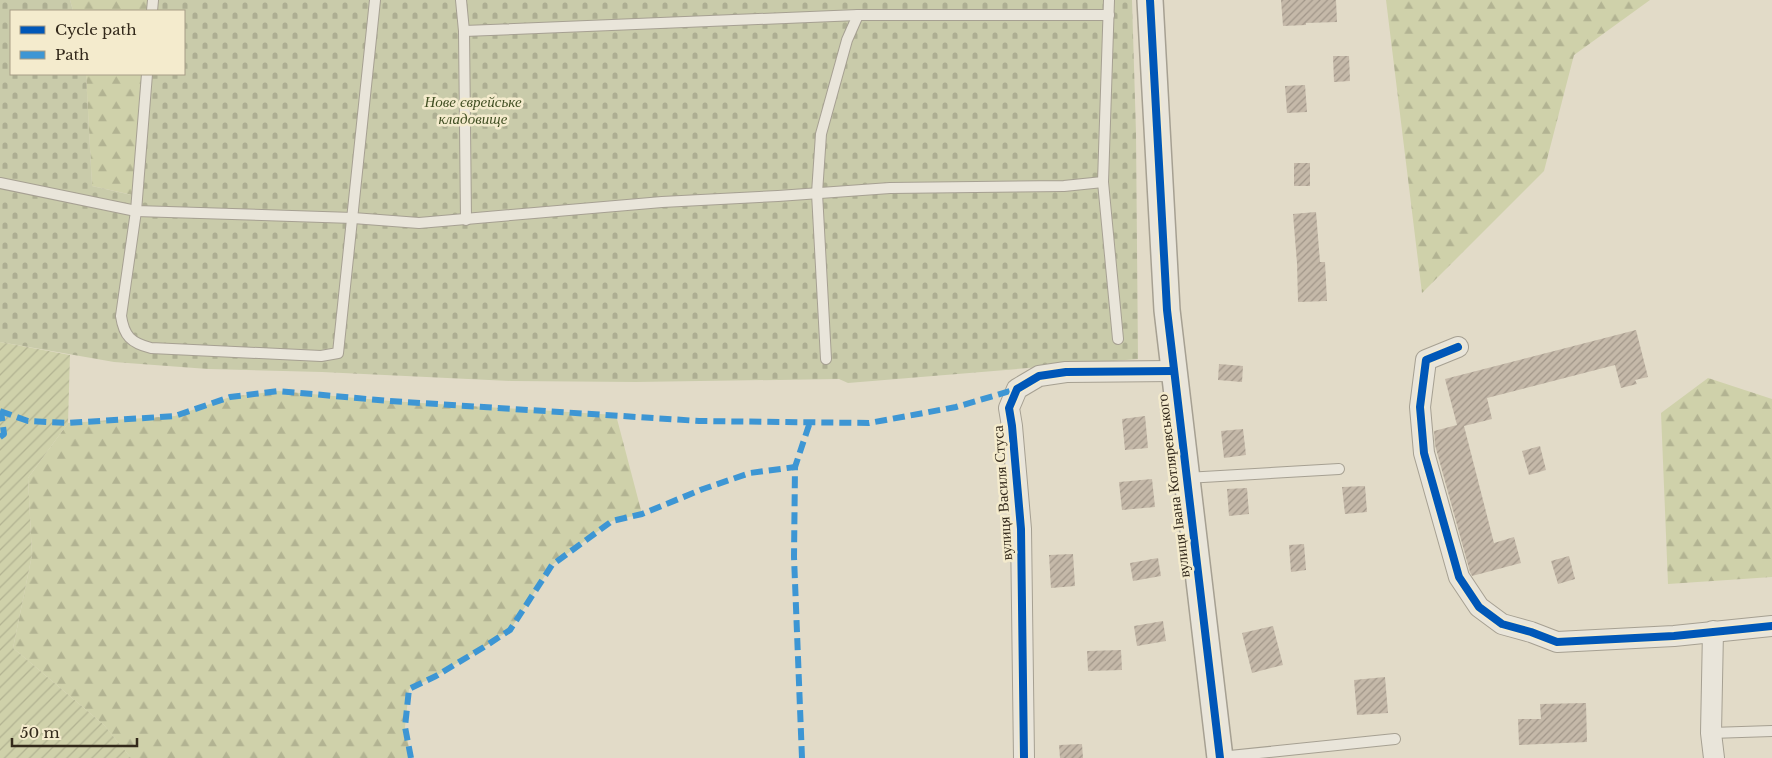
<svg xmlns="http://www.w3.org/2000/svg" width="1772" height="758" font-family="'Libre Baskerville',serif">
	<style>
		.forest { fill: url(#forest-firs) }
		.cemetery { fill: url(#cemetery-stones) }
		.garden { fill: url(#garden-furrows) }
		.building { fill: url(#building-hatch) }
		.lines { fill: none; stroke-linecap: round; stroke-linejoin: round }
		.service-casing { stroke: #a6a092; stroke-width: 12 }
		.minor-casing { stroke: #a6a092; stroke-width: 22 }
		.tertiary-casing { stroke: #a6a092; stroke-width: 28 }
		.service { stroke: #e9e5da; stroke-width: 10 }
		.minor { stroke: #e9e5da; stroke-width: 20 }
		.tertiary { stroke: #e9e5da; stroke-width: 25 }
		.quiet { stroke: #3d96d4; stroke-width: 6; stroke-dasharray: 12 6; stroke-linecap: butt }
		.cycleway-casing { stroke: #f4ebcd; stroke-width: 11 }
		.cycleway { stroke: #0057b8; stroke-width: 8 }
		.labels { text-anchor: middle; dominant-baseline: central; stroke-width: 5; stroke-linejoin: round; paint-order: stroke }
		.park-label { font-size: 15px; font-style: italic; fill: #414f23; stroke: #f4ebcd }
		.street-label { font-size: 15px; fill: #33291b; stroke: #f4ebcd }
	</style>
	<defs>
		<pattern id="forest-firs" width="22" height="20" patternUnits="userSpaceOnUse" patternTransform="scale(1.25)"><rect width="22" height="20" fill="#cfd1aa"/><path d="M5 1l3.5 6h-7zM16 11l3.5 6h-7z" fill="#b2b392"/></pattern>
		<pattern id="cemetery-stones" width="16" height="16" patternUnits="userSpaceOnUse" patternTransform="scale(1.25)"><rect width="16" height="16" fill="#c9cbaa"/><path d="M2 7V4a2 2 0 0 1 4 0v3zM10 15v-3a2 2 0 0 1 4 0v3z" fill="#adae92"/></pattern>
		<pattern id="garden-furrows" width="10" height="10" patternUnits="userSpaceOnUse" patternTransform="scale(1.25)"><rect width="10" height="10" fill="#cfd1aa"/><path d="M-1 1l2-2M0 10L10 0M9 11l2-2" fill="none" stroke="#b2b392"/></pattern>
		<pattern id="building-hatch" width="6" height="6" patternUnits="userSpaceOnUse" patternTransform="scale(1.25)"><rect width="6" height="6" fill="#c5b9a9"/><path d="M-1 1l2-2M0 6l6-6M5 7l2-2" fill="none" stroke="#a19689"/></pattern>
	</defs>
	<rect width="100%" height="100%" fill="#e2dbc8"/>
	<g class="forest">
		<path d="M 70,0 L 153,0 L 152,11 L 73,11 Z"/>
		<path d="M 1386,0 L 1650,0 L 1574,55 L 1544,171 L 1422,293 Z"/>
		<path d="M 86,74 L 147,74 L 137,196 L 92,186 Z"/>
		<path d="M 1708,378 L 1772,399 L 1772,577 L 1668,584 L 1661,413 Z"/>
		<path d="M 278,391 L 390,401 L 616,415 L 642,514 L 612,521 L 552,565 L 510,630 L 484,647 L 436,676 L 409,689 L 405,727 L 411,758 L 131,758 L 104,725 L 13,648 L 32,555 L 28,478 L 68,423 L 175,416 L 230,397 Z"/>
	</g>
	<path class="cemetery" d="M 0,0 L 70,0 L 73,11 L 11,11 L 11,74 L 86,74 L 92,186 L 136,196 L 147,74 L 184,74 L 184,11 L 152,11 L 153,0 L 1132,0 L 1136,133 L 1138,359 L 848,383 L 839,379 L 636,382 L 511,381 L 322,372 L 208,369 L 114,362 L 0,342 Z"/>
	<path class="garden" d="M 0,342 L 70,355 L 68,423 L 28,478 L 32,555 L 13,648 L 104,725 L 131,758 L 0,758 Z"/>
	<g class="building">
		<path d="M 1281,0 L 1336,0 L 1337,22 L 1306,23 L 1306,25 L 1283,26 Z"/>
		<path d="M 1333,56 L 1349,56 L 1350,81 L 1334,82 Z"/>
		<path d="M 1305,85 L 1307,112 L 1287,113 L 1285,86 Z"/>
		<rect x="1294" y="163" width="16" height="23"/>
		<path d="M 1316,212 L 1320,262 L 1325,262 L 1327,301 L 1298,302 L 1297,263 L 1293,214 Z"/>
		<path d="M 1636,330 L 1648,377 L 1635,380 L 1637,384 L 1621,388 L 1615,365 L 1487,398 L 1492,419 L 1464,426 L 1494,543 L 1514,537 L 1521,563 L 1472,576 L 1470,572 L 1435,445 L 1434,431 L 1457,425 L 1445,379 Z"/>
		<path d="M 1219,364 L 1243,366 L 1242,382 L 1218,380 Z"/>
		<path d="M 1145,416 L 1148,448 L 1125,450 L 1122,419 Z"/>
		<path d="M 1243,429 L 1246,455 L 1224,458 L 1221,431 Z"/>
		<path d="M 1540,446 L 1546,470 L 1529,475 L 1522,451 Z"/>
		<path d="M 1152,479 L 1155,507 L 1122,510 L 1119,482 Z"/>
		<path d="M 1365,486 L 1367,512 L 1345,514 L 1342,487 Z"/>
		<path d="M 1247,488 L 1249,514 L 1229,516 L 1227,489 Z"/>
		<path d="M 1304,544 L 1306,570 L 1291,572 L 1289,545 Z"/>
		<path d="M 1073,554 L 1075,586 L 1051,588 L 1049,555 Z"/>
		<path d="M 1569,556 L 1575,579 L 1558,584 L 1551,561 Z"/>
		<path d="M 1158,558 L 1161,576 L 1133,581 L 1130,563 Z"/>
		<path d="M 1163,621 L 1166,641 L 1137,646 L 1134,626 Z"/>
		<path d="M 1273,626 L 1283,665 L 1252,673 L 1242,633 Z"/>
		<path d="M 1121,650 L 1122,670 L 1088,671 L 1087,651 Z"/>
		<path d="M 1385,677 L 1388,713 L 1357,715 L 1354,680 Z"/>
		<path d="M 1586,703 L 1587,742 L 1519,745 L 1518,719 L 1541,719 L 1540,704 Z"/>
		<path d="M 1082,744 L 1083,758 L 1060,758 L 1059,745 Z"/>
	</g>
	<g class="lines">
		<g class="service-casing">
			<g id="service">
				<path d="M 461,0 L 464,31 L 466,220"/>
				<path d="M 1109,0 L 1103,182 L 1118,339"/>
				<path d="M 152,11 L 153,0"/>
				<path d="M 464,31 L 858,15 L 1109,15"/>
				<path d="M 147,74 L 136,211 L 121,316 C 124,336 131,343 151,348 L 321,356 L 338,353 L 375,0"/>
				<path d="M 0,183 L 136,211 L 353,218 L 419,223 L 662,202 L 778,196 L 890,188 L 1064,186 L 1103,182"/>
				<path d="M 826,359 L 817,193 L 821,134 L 847,40 L 858,15"/>
				<path d="M 1186,478 L 1339,469"/>
				<path d="M 1711,733 L 1772,731"/>
				<path d="M 1220,757 L 1395,739"/>
			</g>
		</g>
		<g class="minor-casing">
			<g id="minor">
				<path d="M 1458,347 L 1426,360 L 1420,407 L 1424,453 L 1459,577 L 1479,607 L 1502,624 L 1531,632 L 1557,642 L 1674,636 L 1772,626"/>
				<path d="M 1713,631 L 1711,733 L 1714,758"/>
				<path d="M 1024,758 L 1021,529 L 1012,426 L 1009,408 L 1017,389 L 1039,376 L 1066,372 L 1173,371"/>
			</g>
		</g>
		<g class="tertiary-casing">
			<path id="tertiary" d="M 1150,0 L 1167,310 L 1220,758"/>
		</g>
		<use href="#service" class="service"/>
		<use href="#minor" class="minor"/>
		<use href="#tertiary" class="tertiary"/>
		<g class="quiet">
			<path d="M 0,411 L 28,421 L 68,423 L 175,416 L 230,397 L 278,391 L 390,401 L 699,421 L 869,423 L 956,407 L 1017,389"/>
			<path d="M 0,437 L 4,434 L 1,411"/>
			<path d="M 411,758 L 405,727 L 409,689 L 436,676 L 484,647 L 510,630 L 552,565 L 612,521 L 642,514 L 703,489 L 750,473 L 795,467"/>
			<path d="M 802,758 L 794,557 L 795,467 L 810,422"/>
		</g>
		<g class="cycleway-casing">
			<g id="cycleway">
				<path d="M 1150,0 L 1167,310 L 1220,758"/>
				<path d="M 1458,347 L 1426,360 L 1420,407 L 1424,453 L 1459,577 L 1479,607 L 1502,624 L 1531,632 L 1557,642 L 1674,636 L 1772,626"/>
				<path d="M 1024,758 L 1021,529 L 1012,426 L 1009,408 L 1017,389 L 1039,376 L 1066,372 L 1173,371"/>
			</g>
		</g>
		<use href="#cycleway" class="cycleway"/>
	</g>
	<g class="labels">
		<g class="park-label">
			<text x="473" y="101">Нове єврейське<tspan x="473" dy="17">кладовище</tspan></text>
		</g>
		<g class="street-label">
			<text transform="translate(1173 486) rotate(-97)">вулиця Івана Котляревського</text>
			<text transform="translate(1002 493) rotate(-94)">вулиця Василя Стуса</text>
		</g>
	</g>
	<rect x="10" y="10" width="175" height="65" fill="#f4ebcd" stroke="#a79d86"/>
	<rect x="20" y="26" width="25" height="8" fill="#0057b8" stroke="#a79d86"/>
	<text x="55" y="35" font-size="15" fill="#33291b">Cycle path</text>
	<rect x="20" y="51" width="25" height="8" fill="#3d96d4" stroke="#a79d86"/>
	<text x="55" y="60" font-size="15" fill="#33291b">Path</text>
	<path d="M12 738v8h125v-8" fill="none" stroke="#33291b" stroke-width="2.5"/>
	<text x="20" y="738" font-size="15" fill="#33291b" stroke="#f4ebcd" stroke-width="4" paint-order="stroke">50 m</text>
</svg>
